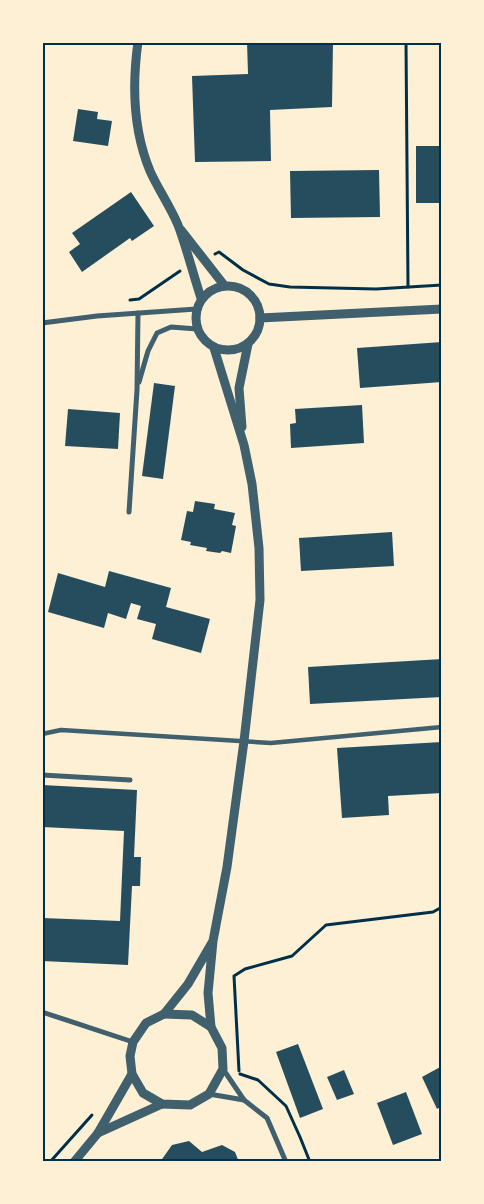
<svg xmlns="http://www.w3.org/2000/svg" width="484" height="1204" font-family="Barlow,sans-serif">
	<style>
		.building { fill: #264d5e }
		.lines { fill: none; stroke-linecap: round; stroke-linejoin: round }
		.path { stroke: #003049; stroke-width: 3 }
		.pedestrian { stroke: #3f606c; stroke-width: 4.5 }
		.minor { stroke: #3f606c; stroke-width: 5 }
		.tertiary { stroke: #3f606c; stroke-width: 9 }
		.neatline { fill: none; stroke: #003049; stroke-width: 2 }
	</style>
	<rect width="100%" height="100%" fill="#fdf0d5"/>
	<g class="building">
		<path d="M 247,42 L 333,42 L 332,107 L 270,110 L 271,161 L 195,162 L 192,76 L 248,74 Z"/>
		<path d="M 78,109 L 98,112 L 97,119 L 112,121 L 108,146 L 73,141 Z"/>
		<rect x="416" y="146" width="26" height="57"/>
		<path d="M 379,170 L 380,217 L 291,218 L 290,171 Z"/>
		<path d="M 131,192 L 154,226 L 132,241 L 130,238 L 82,272 L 69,252 L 80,244 L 72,233 Z"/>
		<path d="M 442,342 L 442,382 L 360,388 L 357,348 Z"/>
		<path d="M 154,383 L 175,386 L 163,479 L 142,476 Z"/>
		<path d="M 362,405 L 364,443 L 291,448 L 290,424 L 296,423 L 295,409 Z"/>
		<path d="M 68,409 L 120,413 L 118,449 L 65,446 Z"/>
		<path d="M 195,501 L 215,504 L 214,509 L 235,513 L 232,525 L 236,526 L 231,553 L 222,551 L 220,553 L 206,551 L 207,548 L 190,545 L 191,542 L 181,540 L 187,511 L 193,512 Z"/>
		<path d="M 392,532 L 394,566 L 301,571 L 299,538 Z"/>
		<path d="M 109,571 L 171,588 L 166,607 L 210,619 L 201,653 L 152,639 L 156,624 L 137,619 L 141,606 L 131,603 L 126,619 L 108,613 L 104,628 L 48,612 L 58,573 L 105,587 Z"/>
		<path d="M 442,659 L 442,697 L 310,704 L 308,667 Z"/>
		<path d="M 442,742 L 442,793 L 388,796 L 389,815 L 342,818 L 337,748 Z"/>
		<path d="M 42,785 L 137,790 L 134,857 L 141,857 L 140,886 L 132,886 L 128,965 L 42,961 L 42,918 L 120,921 L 124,831 L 42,827 Z"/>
		<path d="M 298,1044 L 323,1109 L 300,1118 L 276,1052 Z"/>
		<path d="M 442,1066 L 442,1106 L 437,1109 L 422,1077 Z"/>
		<path d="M 344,1070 L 354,1094 L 337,1100 L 327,1077 Z"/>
		<path d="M 406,1092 L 422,1134 L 393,1145 L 377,1103 Z"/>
		<path d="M 189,1141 L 202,1152 L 222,1145 L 235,1152 L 239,1162 L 160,1162 L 172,1145 Z"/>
	</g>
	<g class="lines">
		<g class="path">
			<path d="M 406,42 L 408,287"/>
			<path d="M 215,254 L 219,252 L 243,270 L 269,284 L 290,287 L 376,289 L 442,285"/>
			<path d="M 130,300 L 139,299 L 180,271"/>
			<path d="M 239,1071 L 234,976 L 245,969 L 292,956 L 326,925 L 433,912 L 442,907"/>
			<path d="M 240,1074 L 258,1080 L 286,1106 L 300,1137 L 310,1162"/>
			<path d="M 50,1162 L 92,1115"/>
		</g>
		<path class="pedestrian" d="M 42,734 L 61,730 L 271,743 L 442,727"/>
		<g class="minor">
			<path d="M 42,323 L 97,316 L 196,309"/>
			<path d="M 139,382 L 148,351 L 157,333 L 171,327 L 197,329"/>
			<path d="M 129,512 L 137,390 L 138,313"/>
			<path d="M 42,775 L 130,780"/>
			<path d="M 42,1012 L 133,1042"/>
			<path d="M 223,1069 L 244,1100 L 267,1118 L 286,1162"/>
			<path d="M 209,1094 L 244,1100"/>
		</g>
		<g class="tertiary">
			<path d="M 138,42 C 132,85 133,130 150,171 C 158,189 170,206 178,225 C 187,249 193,274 201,298"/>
			<path d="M 181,230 L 224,285"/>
			<circle cx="228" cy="318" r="32"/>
			<path d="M 260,318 L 442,309"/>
			<path d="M 242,427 L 239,388 L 248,344"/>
			<path d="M 213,941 L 188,984 L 164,1014 L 146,1023 L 133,1042 L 130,1056 L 132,1074 L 143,1093 L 162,1104 L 190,1105 L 209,1094 L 223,1069 L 222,1048 L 211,1027 L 208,993 L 213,941 L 227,867 L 244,741 L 260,600 L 259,548 L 252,484 L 244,445 L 214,348"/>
			<path d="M 164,1014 L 192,1015 L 211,1027"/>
			<path d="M 98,1133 L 162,1104"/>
			<path d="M 74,1162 L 98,1133 L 132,1074"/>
		</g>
	</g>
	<rect width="484" height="1204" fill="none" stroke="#fdf0d5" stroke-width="88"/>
	<rect x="44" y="44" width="396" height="1116" class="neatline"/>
</svg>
